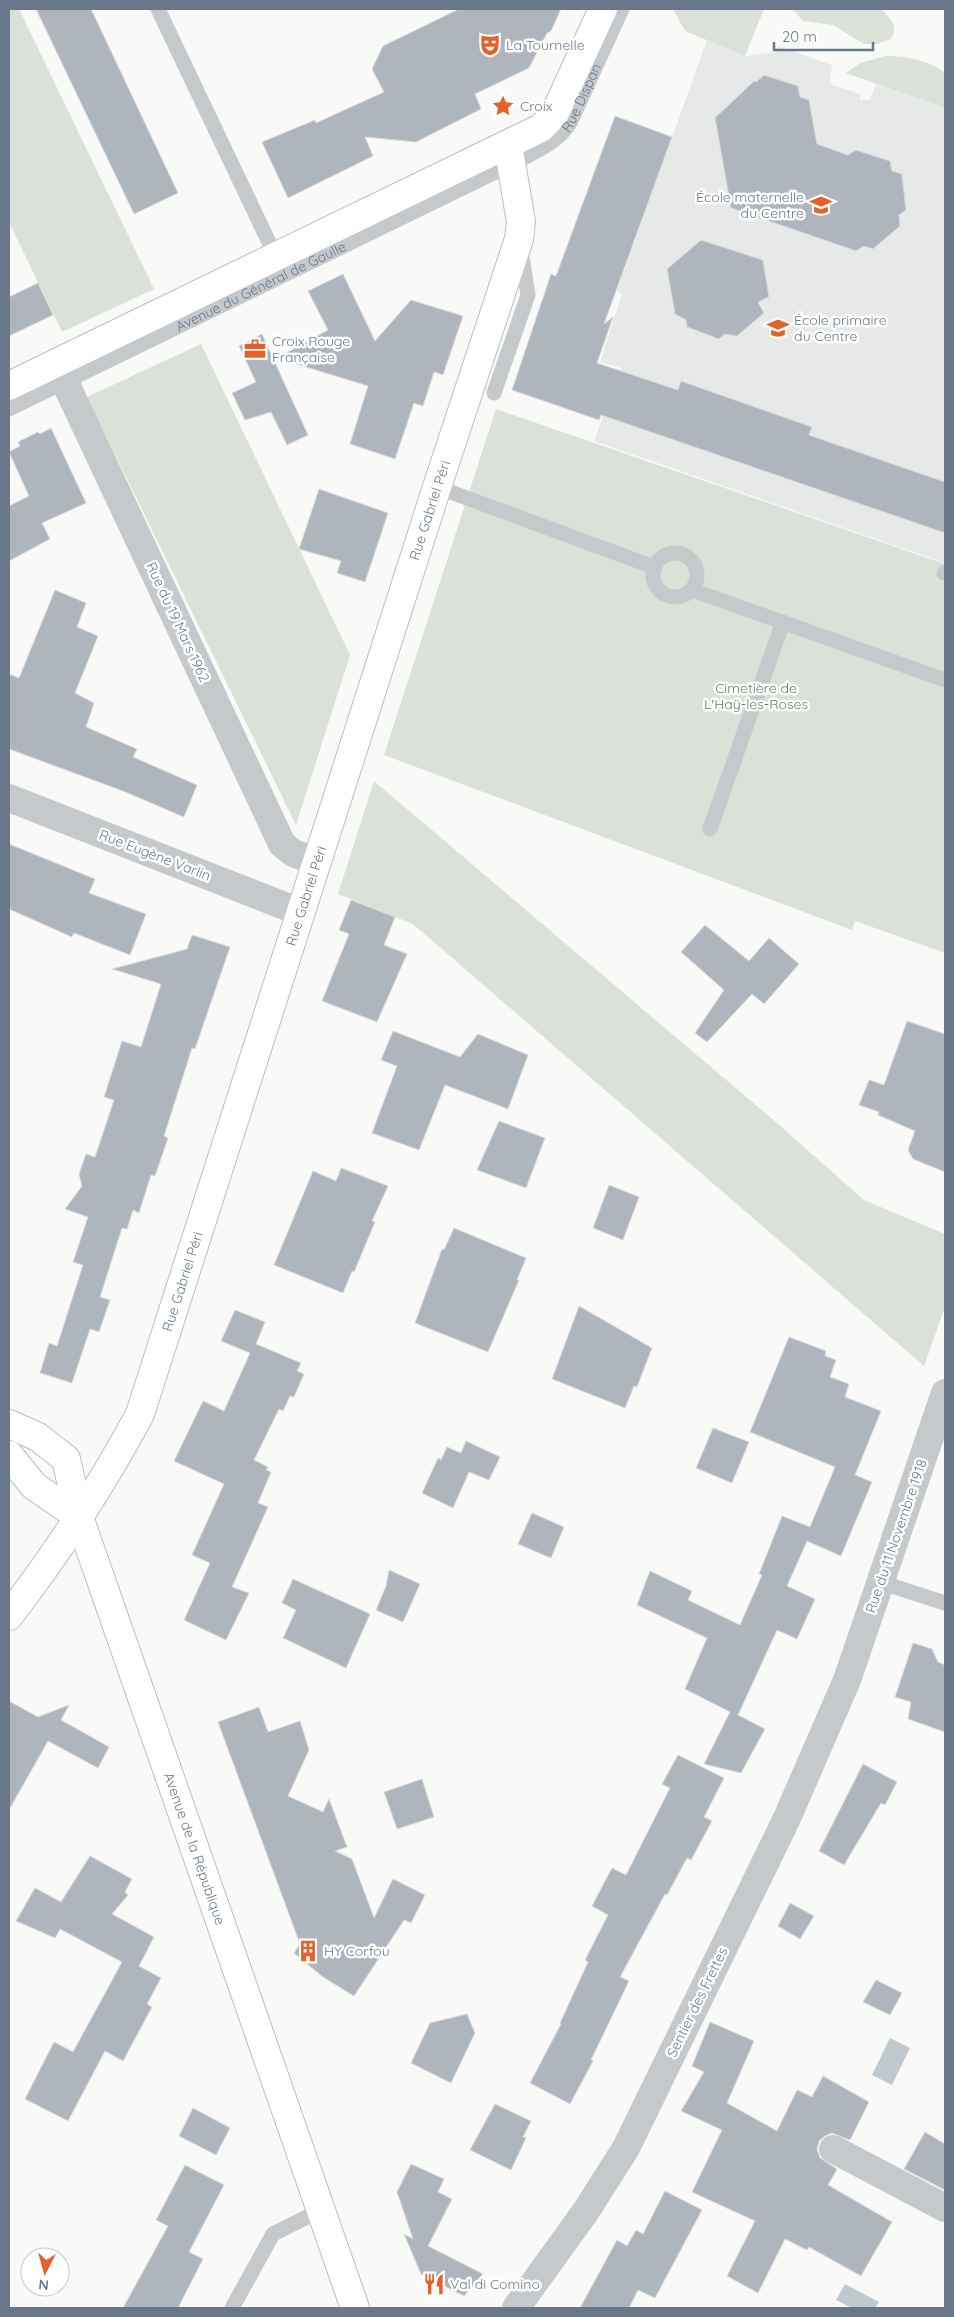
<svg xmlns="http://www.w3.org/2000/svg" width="954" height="2317" font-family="Quicksand,sans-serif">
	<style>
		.built { fill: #e7e8e8 }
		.green { fill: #dae1d8 }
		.water { fill: #c0c9ce }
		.building { fill: #aeb5bc; stroke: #dbdbd9 }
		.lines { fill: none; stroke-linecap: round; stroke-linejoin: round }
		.secondary-casing { stroke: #b9bec3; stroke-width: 30 }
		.lane { stroke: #c5c9cc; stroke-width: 15 }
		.street { stroke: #c5c9cc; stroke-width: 28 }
		.secondary { stroke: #fff; stroke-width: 28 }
		.labels { text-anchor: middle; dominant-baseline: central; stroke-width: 5; stroke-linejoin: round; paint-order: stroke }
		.poi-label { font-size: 14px; fill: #687888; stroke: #fff; text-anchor: start }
		.street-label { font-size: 14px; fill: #687888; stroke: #fff }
		.park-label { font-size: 14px; fill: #667a63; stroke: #fff }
	</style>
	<rect width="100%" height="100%" fill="#f9f9f7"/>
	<path class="built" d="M 707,40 L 745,56 L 776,52 L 778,46 L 832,65 L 830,84 L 860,94 L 860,100 L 870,100 L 876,84 L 945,108 L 945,563 L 594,441 L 621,368 L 600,362 L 622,294 L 617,291 Z"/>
	<g class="green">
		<path d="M 9,9 L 19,9 L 154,289 L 62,332 L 9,222 Z"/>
		<path d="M 673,9 L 764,9 L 745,56 L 685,31 Z"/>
		<path d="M 792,9 L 881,9 C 890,18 899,26 891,39 L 877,44 L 864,44 L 833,25 L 803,21 Z"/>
		<path d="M 886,56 C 908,56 928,60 945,73 L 945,108 L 846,73 L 860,63 Z"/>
		<path d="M 201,344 L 350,655 L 296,825 L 87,397 Z"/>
		<path d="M 496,409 L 945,564 L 945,953 L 855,921 L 852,930 L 384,755 Z"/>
		<path d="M 374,781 L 778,1124 L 864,1200 L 945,1234 L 945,1307 L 924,1366 L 413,924 L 338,894 Z"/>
	</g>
	<g class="water">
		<path d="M 890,2038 L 910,2048 L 892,2085 L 872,2075 Z"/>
		<path d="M 845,2284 L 879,2302 L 875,2308 L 852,2308 L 836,2300 Z"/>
	</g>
	<g class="building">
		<path d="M 36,9 L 91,9 L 178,193 L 134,214 Z"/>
		<path d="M 459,9 L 561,9 L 551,31 L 547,33 L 529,68 L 475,94 L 481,109 L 416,142 L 365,137 L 373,156 L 288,198 L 262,142 L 315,120 L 316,123 L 384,92 L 372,69 L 383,46 Z"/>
		<path d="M 764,75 L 798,86 L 800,97 L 809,100 L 817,144 L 848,155 L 856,150 L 890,161 L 892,171 L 902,174 L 906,210 L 899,215 L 900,226 L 873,249 L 864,246 L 856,251 L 731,208 L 715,118 L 754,81 L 756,82 Z"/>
		<path d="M 615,116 L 672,137 L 604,324 L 613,317 L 597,363 L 678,390 L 681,381 L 812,427 L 809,435 L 945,482 L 945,533 L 601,415 L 599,420 L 512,390 L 551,274 L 556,276 Z"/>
		<path d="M 701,240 L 763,260 L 769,297 L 758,302 L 764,313 L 737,336 L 725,334 L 719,339 L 687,327 L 686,320 L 675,314 L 667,269 Z"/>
		<path d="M 343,274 L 375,341 L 411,300 L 463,316 L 443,375 L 434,372 L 423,406 L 414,403 L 395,459 L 350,444 L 368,386 L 277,358 L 328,330 L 308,291 Z"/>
		<path d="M 38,283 L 53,315 L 9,336 L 9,297 Z"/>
		<path d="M 262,334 L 308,435 L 287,445 L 271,412 L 245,420 L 232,393 L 256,382 L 239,346 Z"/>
		<path d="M 51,428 L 86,503 L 42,523 L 50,539 L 9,561 L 9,506 L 29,496 L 9,452 L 20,446 L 18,442 L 38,432 L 40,434 Z"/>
		<path d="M 319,489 L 388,513 L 365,582 L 337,573 L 341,561 L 299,549 Z"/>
		<path d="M 55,590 L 86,603 L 77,627 L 98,636 L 75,693 L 94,703 L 86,727 L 137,749 L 133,757 L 197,785 L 184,817 L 123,791 L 9,749 L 9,674 L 19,678 Z"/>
		<path d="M 9,844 L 95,879 L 89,893 L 146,914 L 130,955 L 74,933 L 72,937 L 9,909 Z"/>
		<path d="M 351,900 L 395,917 L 384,945 L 407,954 L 377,1022 L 322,1001 L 349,934 L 339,930 Z"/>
		<path d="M 705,925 L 749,961 L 769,938 L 799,964 L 764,1004 L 752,994 L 707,1042 L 695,1033 L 724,990 L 681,952 Z"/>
		<path d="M 192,935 L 230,947 L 195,1049 L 192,1048 L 164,1136 L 168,1138 L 155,1176 L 151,1175 L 139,1213 L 133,1210 L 127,1229 L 122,1228 L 100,1297 L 110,1300 L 99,1332 L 90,1329 L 72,1383 L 40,1373 L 49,1343 L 57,1346 L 83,1265 L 73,1262 L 88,1217 L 65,1209 L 82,1186 L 79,1174 L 86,1154 L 95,1157 L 114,1100 L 104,1097 L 122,1041 L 141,1047 L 161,984 L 112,969 L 187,949 Z"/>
		<path d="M 907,1021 L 945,1034 L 945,1172 L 913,1159 L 908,1150 L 915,1131 L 878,1115 L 879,1112 L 859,1105 L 869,1080 L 884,1085 Z"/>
		<path d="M 393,1031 L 460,1057 L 478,1034 L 528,1055 L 508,1109 L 445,1085 L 419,1150 L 372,1133 L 397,1066 L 381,1060 Z"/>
		<path d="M 499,1121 L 545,1138 L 526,1188 L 477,1170 Z"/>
		<path d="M 341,1168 L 388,1186 L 372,1221 L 375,1222 L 354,1272 L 352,1271 L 343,1293 L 274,1265 L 313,1171 L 336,1181 Z"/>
		<path d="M 609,1185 L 639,1197 L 623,1240 L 593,1228 Z"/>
		<path d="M 454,1228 L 526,1258 L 517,1280 L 519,1280 L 488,1352 L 415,1323 L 442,1249 L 444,1250 Z"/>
		<path d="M 579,1306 L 652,1348 L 637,1387 L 634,1386 L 625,1408 L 552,1379 Z"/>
		<path d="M 235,1310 L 265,1322 L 256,1344 L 301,1363 L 297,1371 L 304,1374 L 294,1397 L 290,1396 L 283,1411 L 279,1409 L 254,1460 L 268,1467 L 266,1470 L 271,1472 L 258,1503 L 268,1507 L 232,1587 L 249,1593 L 226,1640 L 184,1620 L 210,1563 L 192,1555 L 224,1484 L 174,1461 L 203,1401 L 224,1411 L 250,1353 L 221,1341 Z"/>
		<path d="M 789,1337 L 826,1351 L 825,1356 L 836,1360 L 830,1377 L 849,1384 L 845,1397 L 881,1411 L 855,1475 L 872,1482 L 841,1556 L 807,1541 L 787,1586 L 815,1599 L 797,1639 L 777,1630 L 738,1715 L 765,1729 L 741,1773 L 704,1764 L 730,1712 L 685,1689 L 707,1638 L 637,1605 L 650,1571 L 692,1591 L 688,1600 L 740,1625 L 762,1575 L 759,1574 L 782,1516 L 810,1527 L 835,1467 L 750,1432 Z"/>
		<path d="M 713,1428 L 749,1442 L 732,1483 L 696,1468 Z"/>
		<path d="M 466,1441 L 500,1457 L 489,1480 L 469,1472 L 453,1508 L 422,1493 L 438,1458 L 441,1460 L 447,1447 L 461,1453 Z"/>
		<path d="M 532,1513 L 564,1527 L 551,1558 L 518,1544 Z"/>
		<path d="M 389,1570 L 420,1584 L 403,1622 L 376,1610 L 386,1586 Z"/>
		<path d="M 293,1579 L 370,1614 L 346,1668 L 283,1638 L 296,1610 L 282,1603 Z"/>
		<path d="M 913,1643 L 932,1649 L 938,1662 L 945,1665 L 945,1732 L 908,1719 L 911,1702 L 895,1697 Z"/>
		<path d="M 9,1701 L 38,1717 L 69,1705 L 61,1720 L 109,1747 L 98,1768 L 48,1741 L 9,1810 Z"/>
		<path d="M 259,1707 L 268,1732 L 300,1721 L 309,1750 L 288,1796 L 323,1812 L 329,1799 L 347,1847 L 335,1851 L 352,1859 L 374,1918 L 393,1879 L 425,1895 L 411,1923 L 404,1920 L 354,1996 L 323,1977 L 294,1953 L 300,1944 L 218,1722 Z"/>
		<path d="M 678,1755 L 724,1778 L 704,1817 L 712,1821 L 691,1860 L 687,1858 L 667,1895 L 665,1894 L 620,1977 L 629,1981 L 591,2060 L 593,2061 L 570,2104 L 530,2083 L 561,2024 L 560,2023 L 588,1962 L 585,1960 L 608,1915 L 592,1906 L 612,1868 L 626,1875 L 670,1788 L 662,1784 Z"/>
		<path d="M 863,1764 L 897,1782 L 885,1805 L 881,1803 L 844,1865 L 819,1851 Z"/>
		<path d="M 422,1779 L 434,1817 L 397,1829 L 384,1792 Z"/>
		<path d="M 90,1856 L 132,1879 L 125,1892 L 128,1895 L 112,1914 L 154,1937 L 139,1966 L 161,1978 L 147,2004 L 152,2007 L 123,2061 L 105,2051 L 68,2121 L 25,2099 L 54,2042 L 73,2052 L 122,1962 L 60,1929 L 55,1938 L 16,1921 L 35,1888 L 61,1902 Z"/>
		<path d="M 790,1903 L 814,1916 L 800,1939 L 778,1926 Z"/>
		<path d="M 876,1980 L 902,1993 L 890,2015 L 863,2002 Z"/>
		<path d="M 467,2014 L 475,2033 L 451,2083 L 411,2063 L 430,2023 Z"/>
		<path d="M 710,2022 L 754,2041 L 727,2103 L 777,2131 L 797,2090 L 812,2097 L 823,2076 L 869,2102 L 850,2140 L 832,2133 L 825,2136 L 819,2141 L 817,2149 L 820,2158 L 837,2169 L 828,2185 L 892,2222 L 861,2276 L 809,2247 L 807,2250 L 785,2239 L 758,2293 L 727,2276 L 755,2221 L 692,2192 L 722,2130 L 681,2111 L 704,2072 L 692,2066 Z"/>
		<path d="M 495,2104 L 531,2121 L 523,2137 L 526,2138 L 511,2170 L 470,2150 Z"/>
		<path d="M 193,2108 L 230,2128 L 216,2155 L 179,2136 Z"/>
		<path d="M 925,2132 L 945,2144 L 945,2190 L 904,2169 Z"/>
		<path d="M 411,2164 L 444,2179 L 438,2192 L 452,2199 L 428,2246 L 483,2274 L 464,2296 L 421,2274 L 404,2234 L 413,2239 L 397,2192 Z"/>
		<path d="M 185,2165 L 224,2185 L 189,2252 L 203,2259 L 178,2308 L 123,2308 L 168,2226 L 156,2220 Z"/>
		<path d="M 665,2191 L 702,2210 L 655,2298 L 638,2290 L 629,2308 L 580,2308 L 617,2240 L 627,2246 L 636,2230 L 643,2234 Z"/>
	</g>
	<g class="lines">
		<g class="secondary-casing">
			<g id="secondary">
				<path d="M 9,386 L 541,128 L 555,113 L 603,9"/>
				<path id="s2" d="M 9,1424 L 38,1437 L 66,1459 L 79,1517 L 355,2308"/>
				<path d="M 9,1455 L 34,1486 L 79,1517"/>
				<path id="s3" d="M 9,1616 C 58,1552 102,1485 140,1414 L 437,487 L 519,239 L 521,222 L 508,145"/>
			</g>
		</g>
		<g class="lane">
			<path d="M 158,9 L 276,257"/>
			<path d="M 494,393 L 528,295 L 521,250"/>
			<path id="s1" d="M 9,409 L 512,164 C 534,152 559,143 571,121 L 622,9"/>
			<path d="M 437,487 L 654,567"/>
			<circle cx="675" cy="575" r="22"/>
			<path d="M 944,573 L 945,573"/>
			<path d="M 692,590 L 945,680"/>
			<path d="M 710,829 L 783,622"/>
			<path d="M 880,1582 L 945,1603"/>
			<path d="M 232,2308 L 273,2234 L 321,2210"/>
		</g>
		<g class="street">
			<path d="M 56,363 L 282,844 L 293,853 L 318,862"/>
			<path d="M 9,798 L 300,912"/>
			<path d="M 833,2149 L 945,2208"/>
			<path d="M 516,2308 L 586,2211 L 626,2148 L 787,1818 L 847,1680 L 945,1393"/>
		</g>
		<use href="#secondary" class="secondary"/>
	</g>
	<defs>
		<g id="theatre-bare" transform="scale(1.725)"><path d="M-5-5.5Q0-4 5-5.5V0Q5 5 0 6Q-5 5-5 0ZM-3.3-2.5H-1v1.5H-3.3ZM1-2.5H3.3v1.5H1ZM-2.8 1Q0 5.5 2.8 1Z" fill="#e4612c" stroke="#fff" stroke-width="2.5" paint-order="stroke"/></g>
		<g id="sight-bare" transform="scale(1.725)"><path d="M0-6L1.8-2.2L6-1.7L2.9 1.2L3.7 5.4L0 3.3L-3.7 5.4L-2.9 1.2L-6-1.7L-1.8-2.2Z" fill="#e4612c" stroke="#fff" stroke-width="2.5" paint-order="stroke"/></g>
		<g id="school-bare" transform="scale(1.725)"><path d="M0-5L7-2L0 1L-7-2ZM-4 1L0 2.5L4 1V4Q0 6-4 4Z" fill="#e4612c" stroke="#fff" stroke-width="2.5" paint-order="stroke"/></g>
		<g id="office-bare" transform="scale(1.725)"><path d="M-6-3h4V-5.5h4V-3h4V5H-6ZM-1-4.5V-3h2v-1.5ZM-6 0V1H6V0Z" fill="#e4612c" stroke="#fff" stroke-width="2.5" paint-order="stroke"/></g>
		<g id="building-bare" transform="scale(1.725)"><path d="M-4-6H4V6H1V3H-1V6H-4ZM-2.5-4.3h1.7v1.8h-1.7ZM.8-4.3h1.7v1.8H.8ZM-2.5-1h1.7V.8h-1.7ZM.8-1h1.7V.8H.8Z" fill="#e4612c" stroke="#fff" stroke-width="2.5" paint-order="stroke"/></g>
		<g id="restaurant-bare" transform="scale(1.725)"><path d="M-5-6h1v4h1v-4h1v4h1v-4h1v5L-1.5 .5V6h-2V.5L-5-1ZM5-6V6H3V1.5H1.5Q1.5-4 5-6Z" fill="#e4612c" stroke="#fff" stroke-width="2.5" paint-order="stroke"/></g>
	</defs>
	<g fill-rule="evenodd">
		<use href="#theatre-bare" x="490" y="45"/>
		<use href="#sight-bare" x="503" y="106"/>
		<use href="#school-bare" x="821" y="205"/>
		<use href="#school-bare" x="778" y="328"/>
		<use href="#office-bare" x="255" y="349"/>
		<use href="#building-bare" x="308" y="1951"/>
		<use href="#restaurant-bare" x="434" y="2284"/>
	</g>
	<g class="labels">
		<g class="poi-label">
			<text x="506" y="45">La Tournelle</text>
			<text x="520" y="106">Croix</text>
			<text x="804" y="197" text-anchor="end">École maternelle<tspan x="804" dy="16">du Centre</tspan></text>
			<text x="794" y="320">École primaire<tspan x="794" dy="16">du Centre</tspan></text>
			<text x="272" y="341">Croix Rouge<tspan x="272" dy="16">Française</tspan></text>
			<text x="324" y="1951">HY Corfou</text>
			<text x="450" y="2284">Val di Comino</text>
		</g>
		<g class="street-label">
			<text stroke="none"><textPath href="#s1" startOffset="659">Rue Dispan</textPath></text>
			<text stroke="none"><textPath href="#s1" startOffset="280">Avenue du Général de Gaulle</textPath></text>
			<text stroke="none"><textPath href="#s3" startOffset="1190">Rue Gabriel Péri</textPath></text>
			<text transform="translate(178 622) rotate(65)">Rue du 19 Mars 1962</text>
			<text transform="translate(155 855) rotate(21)">Rue Eugène Varlin</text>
			<text stroke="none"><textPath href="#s3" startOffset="785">Rue Gabriel Péri</textPath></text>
			<text stroke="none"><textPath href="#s3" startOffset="380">Rue Gabriel Péri</textPath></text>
			<text transform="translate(896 1536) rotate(-71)">Rue du 11 Novembre 1918</text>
			<text stroke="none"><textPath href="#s2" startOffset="478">Avenue de la République</textPath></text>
			<text transform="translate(697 2002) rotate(-64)">Sentier des Frettes</text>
		</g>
		<g class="park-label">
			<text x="756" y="688">Cimetière de<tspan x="756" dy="16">L'Haÿ-les-Roses</tspan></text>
		</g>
	</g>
	<rect width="954" height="2317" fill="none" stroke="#687888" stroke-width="20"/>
	<g transform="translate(45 2272) rotate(186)"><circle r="24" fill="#ffffff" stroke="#c3c9cf"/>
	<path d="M0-4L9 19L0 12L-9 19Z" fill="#e4612c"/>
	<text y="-8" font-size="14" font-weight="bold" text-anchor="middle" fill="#687888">N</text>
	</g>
	<path d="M774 42v8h99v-8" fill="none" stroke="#687888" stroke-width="2.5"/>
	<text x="782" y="42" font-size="15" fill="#687888" stroke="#ffffff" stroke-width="4" paint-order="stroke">20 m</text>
</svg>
